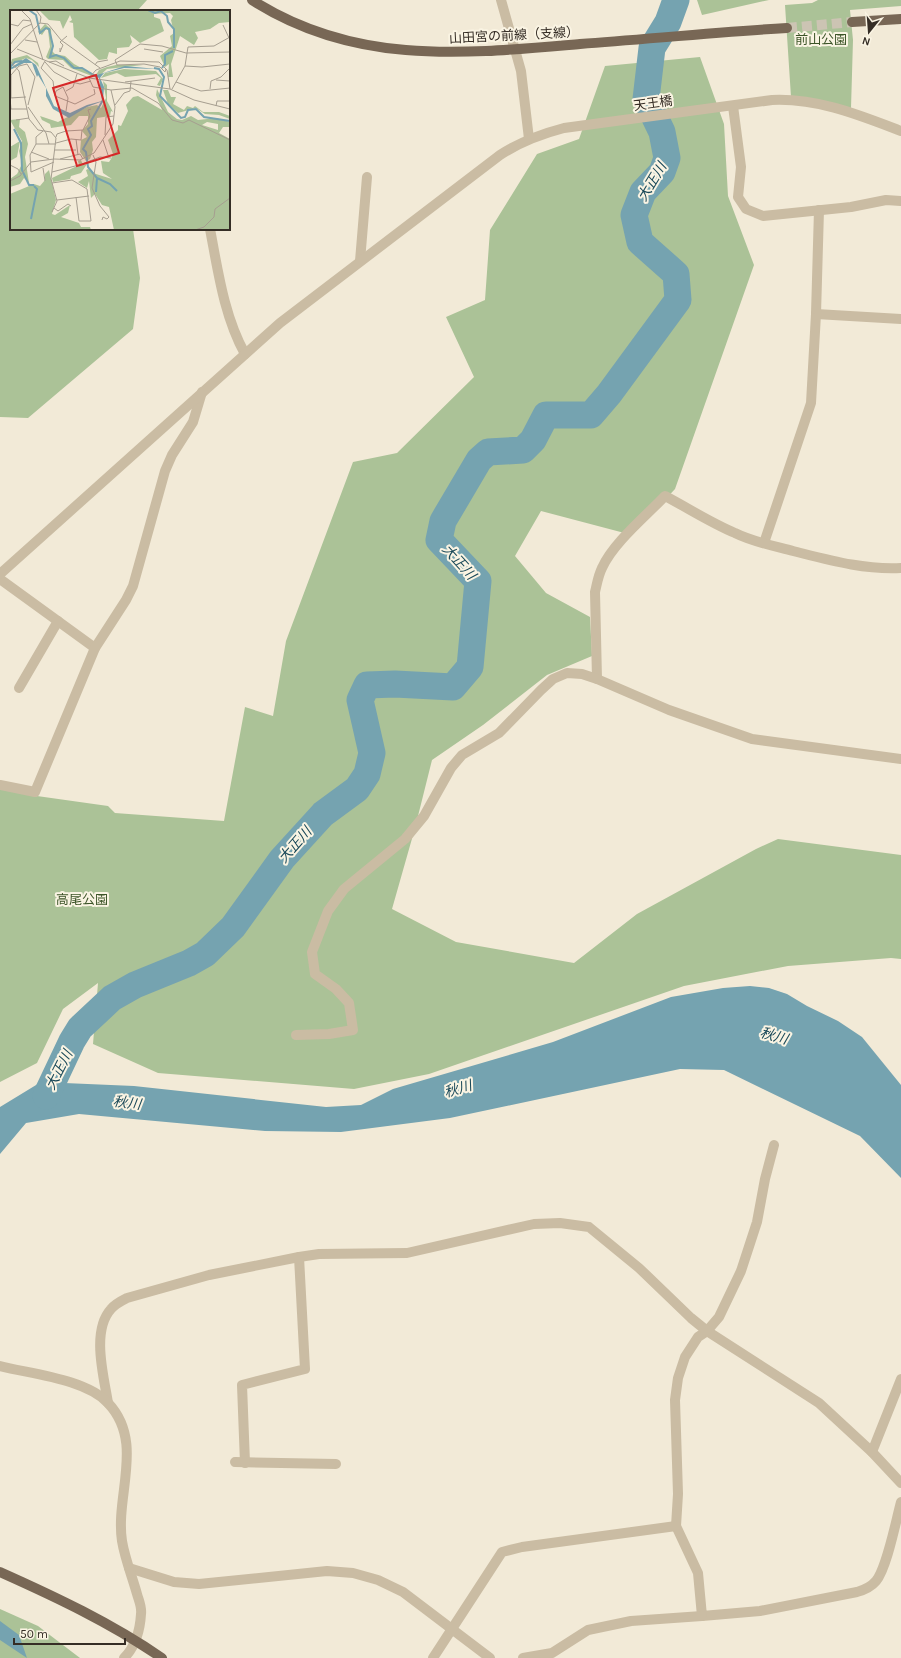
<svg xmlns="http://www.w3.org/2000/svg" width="901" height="1658" font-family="Karla,'Noto Sans JP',sans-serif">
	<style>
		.green { fill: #abc297 }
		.water { fill: #75a3b0 }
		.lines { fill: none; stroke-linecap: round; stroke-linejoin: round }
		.river { stroke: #75a3b0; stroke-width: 27 }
		.primary-tunnel { stroke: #ccc4b3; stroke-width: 10; stroke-dasharray: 10 5; stroke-linecap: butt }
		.minor { stroke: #cabca3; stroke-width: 10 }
		.tertiary { stroke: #cabca3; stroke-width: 10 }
		.primary { stroke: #786755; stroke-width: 10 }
		.labels { text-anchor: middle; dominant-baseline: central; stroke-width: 4; stroke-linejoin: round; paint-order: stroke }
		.street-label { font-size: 13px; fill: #352d25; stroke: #faf4e3 }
		.park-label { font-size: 13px; fill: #3c5428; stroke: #faf4e3 }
		.water-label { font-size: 14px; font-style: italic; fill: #194858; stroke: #faf4e3 }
		.inset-river { fill: none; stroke: #75a3b0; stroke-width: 2 }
		.inset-road { fill: none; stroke: #a69e90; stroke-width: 1 }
		.view { fill: #d62828; fill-opacity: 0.15; stroke: #d62828; stroke-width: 2 }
		.inset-edge { fill: none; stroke: #352d25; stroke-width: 2 }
	</style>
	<rect width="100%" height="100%" fill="#f2ead7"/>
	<g class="green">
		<path d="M 0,0 L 147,0 L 137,11 L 11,11 L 11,229 L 133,229 L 140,278 L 133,329 L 28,418 L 0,417 Z"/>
		<path d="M 697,0 L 769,0 L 702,15 Z"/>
		<path d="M 818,0 L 901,0 L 901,6 L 850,10 L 853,40 L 851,108 L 791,97 L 785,5 L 812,3 Z"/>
		<path d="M 700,57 L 724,124 L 728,196 L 754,265 L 675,489 L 632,535 L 541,511 L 515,556 L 546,593 L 590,617 L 592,656 L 547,675 L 483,725 L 432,760 L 415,828 L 392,909 L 456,942 L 574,963 L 637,914 L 756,849 L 778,839 L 901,855 L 901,959 L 891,958 L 788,966 L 684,986 L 429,1074 L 354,1089 L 158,1073 L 93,1044 L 98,983 L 63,1009 L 37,1063 L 0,1082 L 0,789 L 37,796 L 108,806 L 115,813 L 224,821 L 245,707 L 273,716 L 286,641 L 353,462 L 397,453 L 474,377 L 446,317 L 485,300 L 490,230 L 537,154 L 579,139 L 605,66 Z"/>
		<path d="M 0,1609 L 38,1626 L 80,1658 L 0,1658 Z"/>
	</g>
	<g class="water">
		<path d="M 750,986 L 769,988 L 787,994 L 807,1006 L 838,1021 L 862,1037 L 901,1085 L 901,1178 L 860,1136 L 724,1070 L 680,1069 L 450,1118 L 341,1132 L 265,1131 L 79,1114 L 26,1123 L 0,1154 L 0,1107 L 41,1082 L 134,1086 L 326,1107 L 361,1105 L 393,1089 L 553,1042 L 671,997 L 723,988 Z"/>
		<path d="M 0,1621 L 19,1635 L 27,1658 L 0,1640 Z"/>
	</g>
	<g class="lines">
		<path class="river" d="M 46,1096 L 72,1041 L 80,1028 L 112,998 L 135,985 L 189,963 L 205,954 L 233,927 L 282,859 L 323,814 L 357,789 L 367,774 L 372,753 L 360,700 L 367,685 L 395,684 L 453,687 L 470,667 L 478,581 L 439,540 L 443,521 L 479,460 L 488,452 L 523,450 L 533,440 L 546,415 L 591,415 L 609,394 L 678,300 L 676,274 L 640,242 L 634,215 L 643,192 L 662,172 L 667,158 L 662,132 L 646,99 L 652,48 L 668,22 L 676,0"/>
		<path class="primary-tunnel" d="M 787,28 L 852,22"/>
		<g class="minor">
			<path d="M 733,106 L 741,167 L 738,197 L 746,209 L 763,216 L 851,207 L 886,200 L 901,201"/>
			<path d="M 210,229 C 218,271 224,316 245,354"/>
			<path d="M 360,261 L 367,177"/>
			<path d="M 816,314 L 901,319"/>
			<path d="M 764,543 L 811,403 L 816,314 L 819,210"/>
			<path d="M 0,579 L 95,648"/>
			<path d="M 597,679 L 595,592 C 597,584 598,576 602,568 C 613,543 646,516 665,496 C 688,508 711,523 735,533 C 753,542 774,546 793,551 C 829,560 864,570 901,568"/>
			<path d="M 19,688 L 58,621"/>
			<path d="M 0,785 L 35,792 L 95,648 L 126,600 L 133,586 L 165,471 L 172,455 L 193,422 L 202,392"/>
			<path d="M 296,1035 L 329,1034 L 353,1030 L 349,1003 L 336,989 L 315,974 L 312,952 L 328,911 L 344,889 L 405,839 L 424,816 L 451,768 L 462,755 L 499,733 L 541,690 L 553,679 L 567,673 L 582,674 L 597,679 L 669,710 L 752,739 L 901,759"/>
			<path d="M 774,1145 L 765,1179 L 757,1222 L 741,1271 L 719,1317 L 707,1331 L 698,1337 L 685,1357 L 678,1378 L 675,1400 L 678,1494 L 676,1526 L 698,1573 L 702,1616 L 760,1611 L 857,1592 C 864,1590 871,1587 876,1581 C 887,1568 896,1520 901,1502"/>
			<path d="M 108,1403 C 104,1377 91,1331 111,1309 C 115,1304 121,1301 127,1298 L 209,1275 L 299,1257 L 319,1254 L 407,1253 L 534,1224 L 560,1223 L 589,1227 L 639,1268 L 691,1318 L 707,1331 L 819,1403 L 872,1452 L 901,1483"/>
			<path d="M 872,1452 L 901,1379"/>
			<path d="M 235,1462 L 336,1464"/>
			<path d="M 245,1463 L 242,1385 L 305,1369 L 299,1257"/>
			<path d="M 129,1568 L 174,1582 L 199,1584 L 327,1571 L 353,1573 L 378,1580 L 403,1592 L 490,1658"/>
			<path d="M 433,1658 L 502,1552 L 522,1547 L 676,1526"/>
			<path d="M 523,1658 L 552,1653 L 588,1630 L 631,1621 L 702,1616"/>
		</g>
		<g class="tertiary">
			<path d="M 501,0 L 521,71 L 529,139"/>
			<path d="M 0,574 L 280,323 L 500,155 C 520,142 541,134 564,128 L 772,100 C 818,98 859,115 901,131"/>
			<path d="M 0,1366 C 31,1374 86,1379 108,1403 C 145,1442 115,1495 122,1541 C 125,1559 132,1576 137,1594 C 139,1601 142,1607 141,1614 C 140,1631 136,1646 124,1658"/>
		</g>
		<g class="primary">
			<path d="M 252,0 C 355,66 464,54 580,44 C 649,39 718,32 787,28"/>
			<path d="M 852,22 L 901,19"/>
			<path d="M 0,1572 C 56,1597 111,1623 162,1658"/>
		</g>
	</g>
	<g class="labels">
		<g class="street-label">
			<text transform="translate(514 35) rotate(-3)">山田宮の前線（支線）</text>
			<text transform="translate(653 103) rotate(-8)">天王橋</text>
		</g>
		<g class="park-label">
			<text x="821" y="39">前山公園</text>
			<text x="82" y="899">高尾公園</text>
		</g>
		<g class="water-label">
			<text transform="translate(652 182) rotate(-59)">大正川</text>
			<text transform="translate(459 562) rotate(48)">大正川</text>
			<text transform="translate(295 845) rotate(-49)">大正川</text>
			<text transform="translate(774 1036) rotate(16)">秋川</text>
			<text transform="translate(59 1070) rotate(-63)">大正川</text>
			<text transform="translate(458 1089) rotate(-16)">秋川</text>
			<text transform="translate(127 1103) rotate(7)">秋川</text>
		</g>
	</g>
	<g transform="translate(10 10)">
		<rect width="220" height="220" fill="#f2ead7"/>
		<path d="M 29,0 L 219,0 L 220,12 L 209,13 L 200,19 L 185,22 L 188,28 L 184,35 L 170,26 L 161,54 L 163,67 L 158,67 L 159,54 L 155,57 L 150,46 L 162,36 L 160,26 L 164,23 L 161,10 L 163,6 L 160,3 L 144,4 L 144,7 L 150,9 L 154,21 L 130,33 L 120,25 L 122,32 L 119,37 L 107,38 L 107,44 L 99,42 L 97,49 L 89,50 L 64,27 L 63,13 L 59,12 L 62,10 L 60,5 L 53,19 L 50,11 L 39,10 ZM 35,14 L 41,19 L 42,41 L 45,44 L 55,46 L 64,54 L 77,61 L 86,65 L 89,60 L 97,57 L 106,55 L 133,55 L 97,59 L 87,68 L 61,58 L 53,50 L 38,49 L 36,47 L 40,37 L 38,20 L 36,19 L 32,25 L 28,22 ZM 17,45 L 28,53 L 32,67 L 29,57 L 22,50 L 16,48 L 0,55 L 2,49 ZM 114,59 L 146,61 L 153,69 L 150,76 L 147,75 L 151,68 L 146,64 L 115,67 L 107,63 L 91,68 L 95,63 ZM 93,71 L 97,75 L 97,91 L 103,102 L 101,101 L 100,106 L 87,108 L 86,127 L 82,132 L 83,140 L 80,149 L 76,151 L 70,142 L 71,130 L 77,127 L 72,121 L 78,114 L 78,106 L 69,106 L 61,115 L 41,118 L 40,114 L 32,110 L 30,106 L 48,112 L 77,97 L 87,95 L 91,98 L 96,88 ZM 147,79 L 158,102 L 167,109 L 172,110 L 181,106 L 188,110 L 206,108 L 220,112 L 220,117 L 213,117 L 209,123 L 220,129 L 220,220 L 104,220 L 99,197 L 92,195 L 85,184 L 81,188 L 79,171 L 77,178 L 68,172 L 78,166 L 76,160 L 78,159 L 86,164 L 102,169 L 93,163 L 91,151 L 99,152 L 101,149 L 103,144 L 98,130 L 108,120 L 108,115 L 111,116 L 118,101 L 116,95 L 123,87 L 128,86 L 152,100 L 146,85 ZM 197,112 L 208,114 L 208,120 L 192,115 ZM 153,80 L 158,80 L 161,87 L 166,87 L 163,94 L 174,100 L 177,96 L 183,98 L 185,96 L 193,102 L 209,102 L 220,106 L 220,109 L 209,105 L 195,104 L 186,98 L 168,103 L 158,94 ZM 10,109 L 9,117 L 15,122 L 18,134 L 15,147 L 19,173 L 14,168 L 10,174 L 0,177 L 0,169 L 7,164 L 12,154 L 9,141 L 12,131 L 0,110 ZM 10,131 L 7,147 L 0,151 L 0,137 ZM 71,150 L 73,155 L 77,154 L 71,163 L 61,166 L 60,169 L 43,172 L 42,168 L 69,155 L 68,151 ZM 39,160 L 46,190 L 42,204 L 45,205 L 60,195 L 58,203 L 51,207 L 69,213 L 71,217 L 80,217 L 81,220 L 0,220 L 0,184 L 24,174 L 30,176 L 35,170 L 35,164 Z" fill="#abc297" fill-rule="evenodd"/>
		<path d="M 16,48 L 26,55 L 44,96 L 60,103 L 77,95 L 92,91 L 89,68 L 84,66 L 115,56 L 147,59 L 114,58 L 94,63 L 90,68 L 94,77 L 93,91 L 77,97 L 59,108 L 43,99 L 36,86 L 36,78 L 28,65 L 27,67 L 22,53 L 14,53 L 0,60 L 1,54 L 2,57 Z" fill="#75a3b0"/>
		<path class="inset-river" d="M 19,0 L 26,5 L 30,23 L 36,18 L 39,19 L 43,36 L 40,47 L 46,45 L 54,48 L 64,58 L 72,58 L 87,67M 138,0 L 145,3 L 151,1 L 157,6 L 158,12 L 164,19 L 164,38M 0,57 L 5,52 L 12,51M 144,58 L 149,59 L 154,67 L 150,86 L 171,108 L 175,107 L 178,100 L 186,99 L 194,107 L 220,111M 152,58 L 155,54 L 155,45 L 163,41M 4,119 L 11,133 L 12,160 L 19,175 L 24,175M 87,168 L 100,174 L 107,181M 86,182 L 87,168 L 78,157 L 76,142 L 73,139 L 81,125 L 78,119 L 82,116 L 81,111 L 93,90M 21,209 L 27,179 L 24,176"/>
		<path class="inset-road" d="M 11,0 L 20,9 L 33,50M 30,13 L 38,14 L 51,30 L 90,58M 0,14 L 8,16 L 13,10 L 21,11M 213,15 L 219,28M 15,30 L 27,32M 0,35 L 13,18 L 22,14M 50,38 L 50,42 L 53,35 L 50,32 L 57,26M 7,39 L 79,68 L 160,79 L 184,90 L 220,99M 134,39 L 153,42M 0,44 L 30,13 L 31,7 L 26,0M 0,51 L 9,61 L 19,109 L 28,120 L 41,122 L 46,128 L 41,169 L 47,191 L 42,202M 35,51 L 31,58 L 43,71 L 45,86 L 65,94 L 85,84 L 84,79M 35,52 L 44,62 L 62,72 L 70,74 L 81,71M 39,52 L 46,51 L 54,56M 85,55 L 87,52 L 98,50M 175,56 L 178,37 L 204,36 L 220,27M 156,59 L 155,62 L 150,57 L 134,54 L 107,55 L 105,50 L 130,34 L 152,36 L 176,43 L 220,42M 206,70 L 220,71M 115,72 L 145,68M 166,72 L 191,81 L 220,78M 162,79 L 175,56 L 192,57 L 220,54M 200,79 L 201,71 L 211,67 L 220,58M 101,80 L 122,78 L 148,93 L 162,110 L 173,113 L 179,110 L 220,130M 56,81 L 63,77 L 67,64M 45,85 L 46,81 L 53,77 L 58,88 L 56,101M 1,88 L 1,65 L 9,56 L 17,54 L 25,67 L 18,95M 105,95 L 114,83 L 120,81 L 121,71M 206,96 L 207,91 L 220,91M 18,97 L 36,123 L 39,134M 0,99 L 17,99M 1,99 L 0,88 L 16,87M 6,110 L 19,108M 33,121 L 26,127 L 26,134 L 20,145 L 21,162 L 44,152M 95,125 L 96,107 L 104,106M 46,127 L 47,124 L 56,121 L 73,120 L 80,106 L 78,100 L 81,99M 66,129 L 68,145M 93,130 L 98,145M 46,133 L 61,129 L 71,130 L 72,120M 26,134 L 46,134M 45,140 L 66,140M 21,142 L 39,149M 83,145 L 86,152 L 82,178 L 90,196 L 99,207 L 97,209 L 93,207 L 92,210M 50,149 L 70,144 L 73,149M 72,154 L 90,147 L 101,148M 0,155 L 8,159 L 11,164M 33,158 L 35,171M 42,162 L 69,155M 0,171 L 10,166 L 21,152 L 44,149 L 70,150 L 84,143 L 103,114 L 105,97 L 101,80 L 83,77 L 79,68 L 86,60 L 110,51 L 149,52 L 157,60 L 160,79M 42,173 L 62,170 L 77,179 L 81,211 L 69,211 L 66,187M 47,190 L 79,186M 44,198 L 48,201 L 58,194 L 61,196M 185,220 L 194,217 L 204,207 L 205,199 L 220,188"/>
		<path class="view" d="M 86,65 L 109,143 L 67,156 L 43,78 Z"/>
		<rect width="220" height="220" class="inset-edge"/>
	</g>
	<g transform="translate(869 32) rotate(197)" stroke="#faf4e3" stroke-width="3" paint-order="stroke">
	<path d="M0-3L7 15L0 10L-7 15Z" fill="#352d25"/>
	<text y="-6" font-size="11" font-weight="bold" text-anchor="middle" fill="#352d25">N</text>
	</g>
	<path d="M14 1638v6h111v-6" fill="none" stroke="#352d25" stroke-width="2"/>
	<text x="20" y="1638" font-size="12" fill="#352d25" stroke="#faf4e3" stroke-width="3" paint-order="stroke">50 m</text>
</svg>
